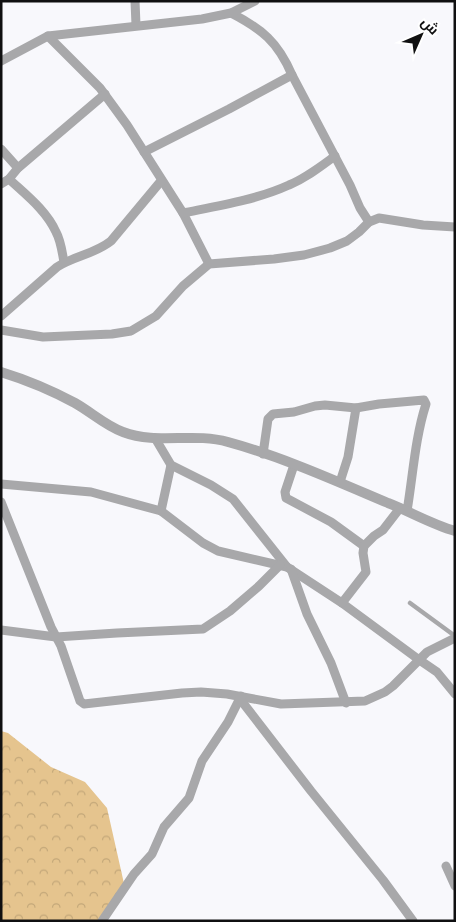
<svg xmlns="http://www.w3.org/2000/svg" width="456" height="922" font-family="Mulish,Cairo,sans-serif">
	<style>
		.forest { fill: url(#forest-crowns) }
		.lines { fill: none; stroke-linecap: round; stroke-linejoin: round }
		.service { stroke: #a8a8aa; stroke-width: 4.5 }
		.minor { stroke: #a8a8aa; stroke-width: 9 }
		.tertiary { stroke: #a8a8aa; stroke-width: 10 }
	</style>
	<defs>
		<pattern id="forest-crowns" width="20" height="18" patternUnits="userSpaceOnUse" patternTransform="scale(1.25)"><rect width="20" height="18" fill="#e5c48e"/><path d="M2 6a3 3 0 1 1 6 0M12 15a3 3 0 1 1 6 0" fill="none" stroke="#c3a779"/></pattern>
	</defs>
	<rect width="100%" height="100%" fill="#f8f8fc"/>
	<path class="forest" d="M 1,731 L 8,733 L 51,767 L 85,782 L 107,808 L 125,888 L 102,921 L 1,921 Z"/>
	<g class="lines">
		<path class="service" d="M 410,603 L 455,636"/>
		<g class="minor">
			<path d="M 135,1 L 136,25"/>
			<path d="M 231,13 C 262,29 278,42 292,75 L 350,185 L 360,208 L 369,222"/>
			<path d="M 48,36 L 100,88 L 127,125 L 183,213 L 209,264"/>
			<path d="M 1,61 L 48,36 L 202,19 L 231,13 L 255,1"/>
			<path d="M 1,149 L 18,168"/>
			<path d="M 144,152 L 229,109 L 292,75"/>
			<path d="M 9,179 C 26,195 46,210 56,232 C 61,241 62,252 64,262"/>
			<path d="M 1,184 L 9,179 L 18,168 L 105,94"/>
			<path d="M 183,213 C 218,206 256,200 289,185 C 306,178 320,167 335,156"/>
			<path d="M 1,316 L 57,267 C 74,256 95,254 111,241 L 161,181"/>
			<path d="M 1,330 L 43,337 L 112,334 L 131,331 L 156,316 L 183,286 L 209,264 L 274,259 L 304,255 L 330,248 L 347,241 L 359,232 L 369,222 L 379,218 L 423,225 L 455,227"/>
			<path d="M 155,438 L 171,465 L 211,485 L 233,499 L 287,567"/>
			<path d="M 263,454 L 268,419 L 273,414 L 294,412 L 315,406 L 325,405 L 356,408 L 379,404 L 424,400 L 426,404 C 415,438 413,475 407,511"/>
			<path d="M 171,465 L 161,511 L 203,543 L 218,551 L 287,567 L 342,603 L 418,659 L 437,672 L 455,694"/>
			<path d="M 294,465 L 285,492 L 286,498 L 331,522 L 364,546"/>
			<path d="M 340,482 L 348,457 L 356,408"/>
			<path d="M 1,484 L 91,492 L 161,511"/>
			<path d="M 1,502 L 51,627 L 61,646 L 80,701 L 84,704 L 182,693 L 201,692 L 227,694 L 281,704 L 365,701 L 385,692 L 393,686 L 427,652 L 455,638"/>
			<path d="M 291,569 L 307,614 L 331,663 L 346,703"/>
			<path d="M 342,603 L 366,572 L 363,553 L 364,546 L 374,536 L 383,530 L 400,508"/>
			<path d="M 1,630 L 56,637 L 117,633 L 203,629 L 230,611 L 259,586 L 280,565"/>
			<path d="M 240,699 L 311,791 L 383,880 L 413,921"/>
			<path d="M 446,866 L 455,886"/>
			<path d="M 102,921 L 134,874 L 152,854 L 164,827 L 189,798 L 202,761 L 228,722 L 241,696"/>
		</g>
		<path class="tertiary" d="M 1,372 C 27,380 51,390 75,403 C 91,412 106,426 123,432 C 157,445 193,432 228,442 C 283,457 336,481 388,503 C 411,512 431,524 455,531"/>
	</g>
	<rect width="456" height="922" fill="none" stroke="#101011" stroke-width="5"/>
	<g transform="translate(421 35) rotate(45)" stroke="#ffffff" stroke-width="4" paint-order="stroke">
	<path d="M0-4L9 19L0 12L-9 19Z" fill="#101011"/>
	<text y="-8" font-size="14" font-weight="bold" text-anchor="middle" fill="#101011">ش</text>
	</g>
</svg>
